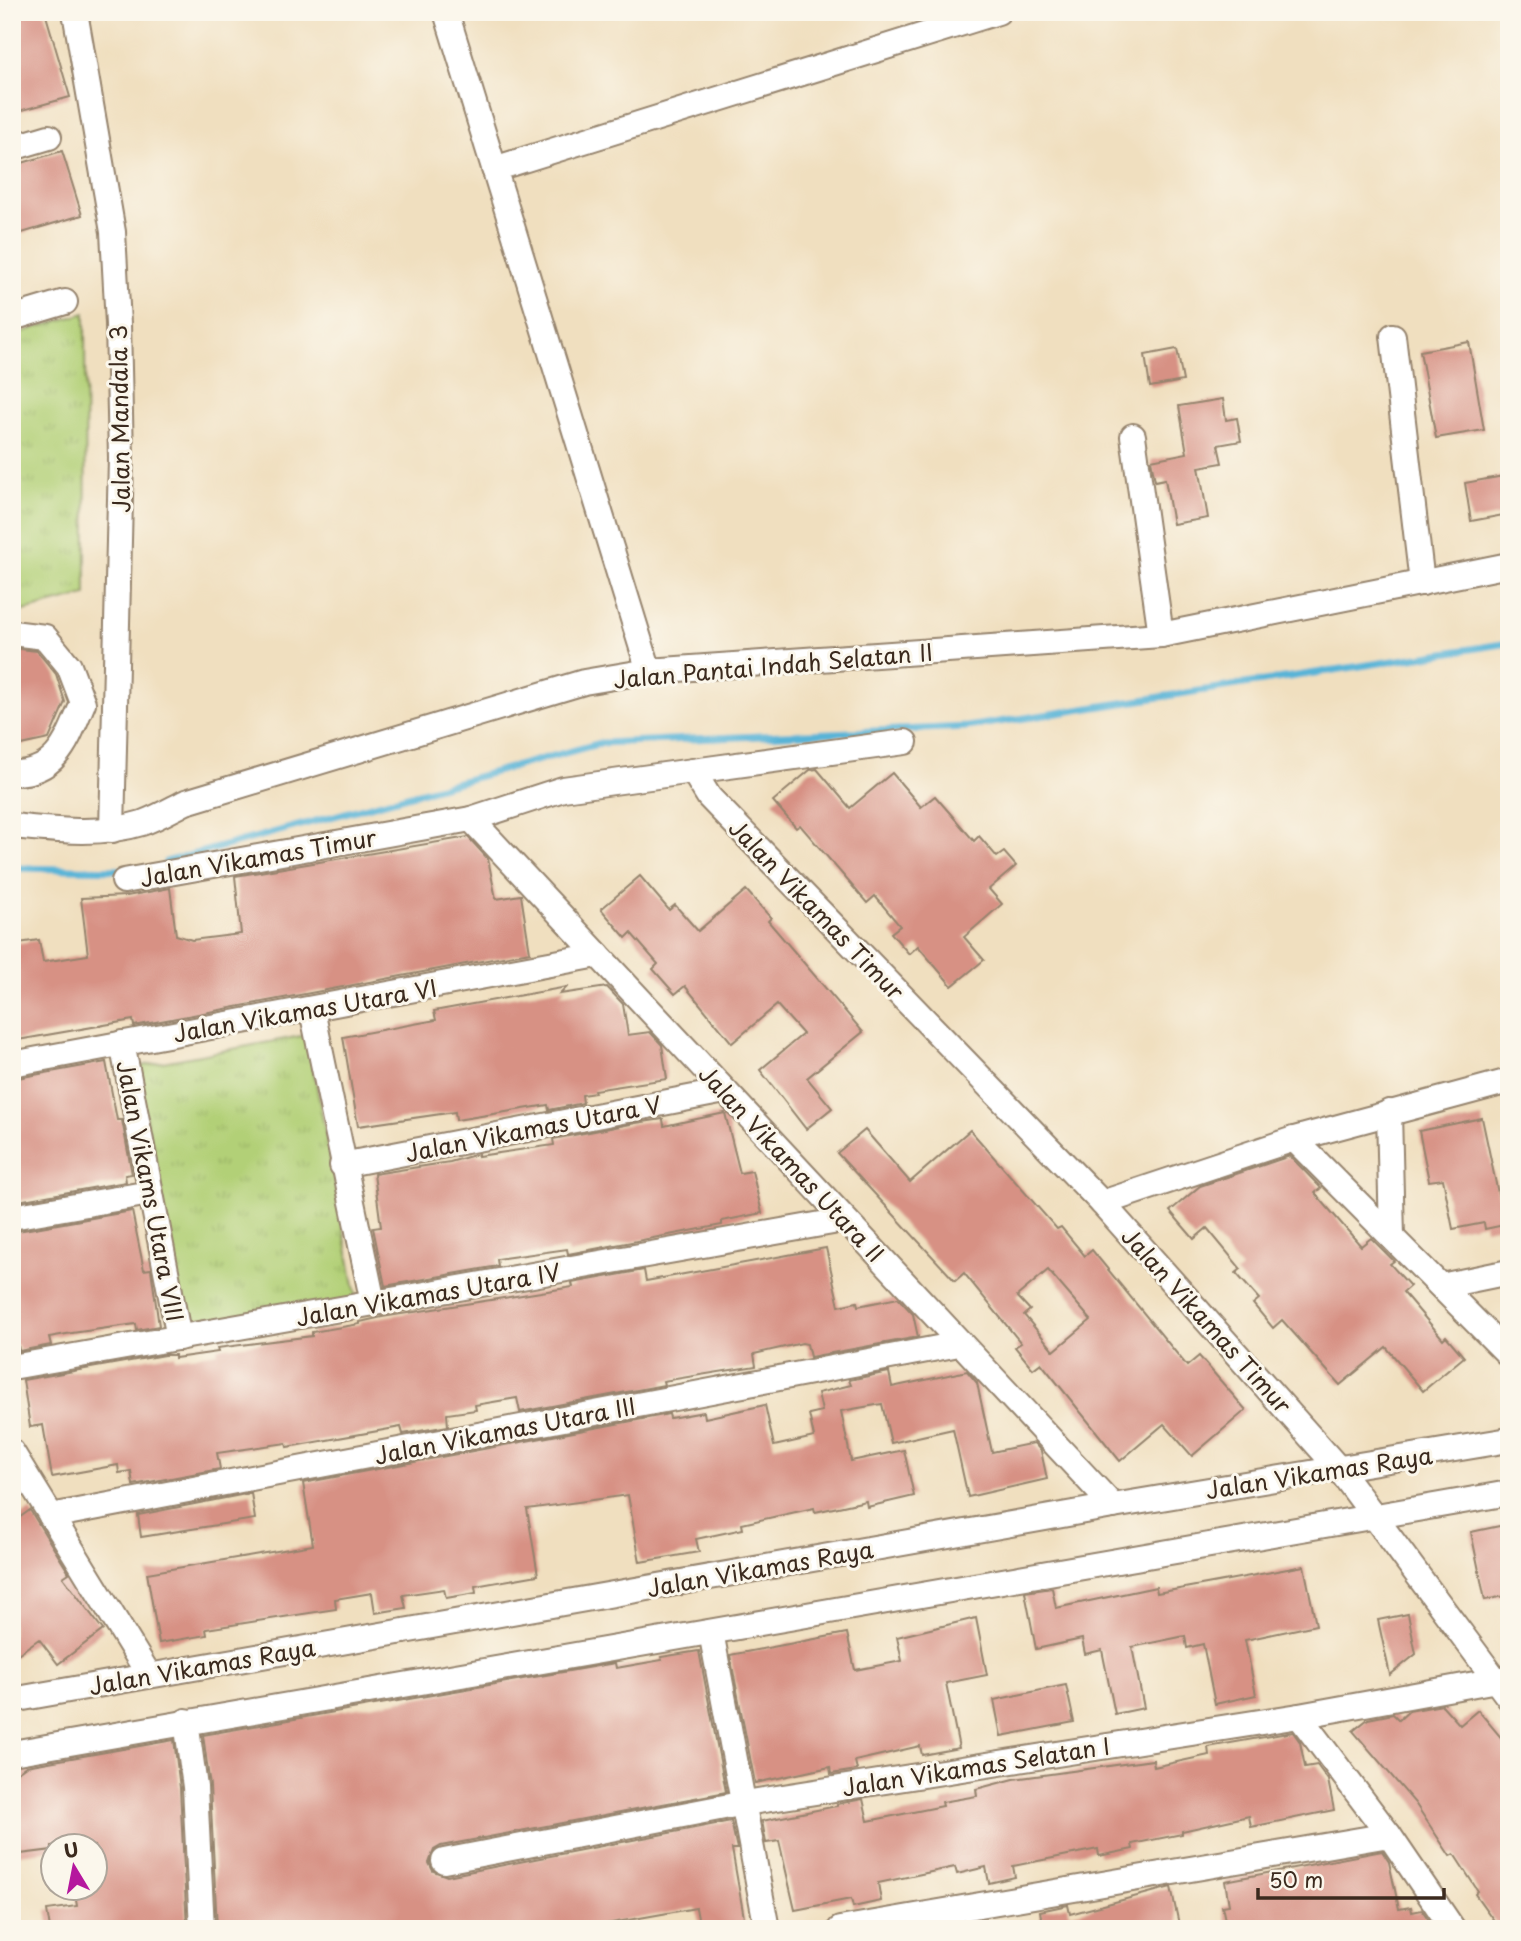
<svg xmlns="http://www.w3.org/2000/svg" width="1521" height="1941" font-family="'Playpen Sans',sans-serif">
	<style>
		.park { fill: url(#park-tufts); stroke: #767d4a; stroke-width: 2 }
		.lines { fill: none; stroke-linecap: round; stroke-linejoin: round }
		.stream { stroke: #59b4d7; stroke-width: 7 }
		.building { fill: #d79184; fill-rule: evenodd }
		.minor-casing { stroke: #96846e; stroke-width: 28 }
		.minor { stroke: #fff; stroke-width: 24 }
		.labels { text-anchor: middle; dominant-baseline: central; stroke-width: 6; stroke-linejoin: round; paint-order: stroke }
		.street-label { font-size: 23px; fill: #3b2a1e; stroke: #fbf7ec }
	</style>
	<defs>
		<pattern id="park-tufts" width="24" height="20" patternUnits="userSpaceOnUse" patternTransform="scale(1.75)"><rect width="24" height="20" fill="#b2d077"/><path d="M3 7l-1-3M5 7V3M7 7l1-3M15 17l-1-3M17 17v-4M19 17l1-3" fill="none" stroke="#9ab366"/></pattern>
	</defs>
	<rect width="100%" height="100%" fill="#fbf7ec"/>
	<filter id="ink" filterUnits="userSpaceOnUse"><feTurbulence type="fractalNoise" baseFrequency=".0143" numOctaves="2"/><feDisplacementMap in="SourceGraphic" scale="14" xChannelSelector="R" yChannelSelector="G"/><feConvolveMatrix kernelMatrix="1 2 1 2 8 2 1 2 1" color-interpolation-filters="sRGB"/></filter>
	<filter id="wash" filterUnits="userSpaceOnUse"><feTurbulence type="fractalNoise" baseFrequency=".00686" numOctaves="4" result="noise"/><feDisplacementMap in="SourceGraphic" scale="28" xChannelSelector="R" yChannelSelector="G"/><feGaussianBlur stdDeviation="1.57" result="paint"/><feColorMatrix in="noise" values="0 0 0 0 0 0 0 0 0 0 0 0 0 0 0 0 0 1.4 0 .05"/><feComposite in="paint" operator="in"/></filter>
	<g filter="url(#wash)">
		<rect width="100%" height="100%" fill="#f0dfbf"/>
		<g class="park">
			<path d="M 85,313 L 86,595 L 12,614 L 12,335 Z"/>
			<path d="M 307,1035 L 357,1301 L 187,1333 L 136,1067 Z"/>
		</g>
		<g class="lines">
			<g class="stream">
				<path d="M 166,862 L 601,743 L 967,727 L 1509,643"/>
				<path d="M 12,868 L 127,870"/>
			</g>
		</g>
		<g id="blocks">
			<g class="building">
				<path d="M 12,12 L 45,12 L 70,97 L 12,113 Z"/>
				<path d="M 62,151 L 82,215 L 12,236 L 12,166 Z"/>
				<path d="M 1469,342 L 1484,430 L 1436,438 L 1420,351 Z"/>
				<path d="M 1177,349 L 1183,381 L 1150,387 L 1145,355 Z"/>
				<path d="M 1223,399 L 1226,420 L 1237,418 L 1241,441 L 1218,445 L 1222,463 L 1199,467 L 1208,518 L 1173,524 L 1165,479 L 1155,481 L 1151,460 L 1187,453 L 1179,406 Z"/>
				<path d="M 1509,475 L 1509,514 L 1471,521 L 1465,483 Z"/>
				<path d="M 12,648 L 37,651 L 56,674 L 65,702 L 49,739 L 12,747 Z"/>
				<path d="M 817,769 L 850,808 L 892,773 L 921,807 L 935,796 L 974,841 L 979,836 L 997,857 L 1004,852 L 1016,866 L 989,889 L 1002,904 L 964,937 L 984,960 L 952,986 L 918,946 L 909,954 L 891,933 L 900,926 L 875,896 L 867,903 L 800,825 L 796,828 L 773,801 L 810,770 Z"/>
				<path d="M 468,837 L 488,859 L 496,899 L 521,895 L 530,952 L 134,1026 L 133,1020 L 12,1041 L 12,944 L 39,940 L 43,962 L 88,955 L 81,898 L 127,896 L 170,888 L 176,935 L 192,940 L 241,934 L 235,876 Z"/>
				<path d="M 640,876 L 669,910 L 675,905 L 698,931 L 746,890 L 771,918 L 768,921 L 863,1032 L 807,1078 L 832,1108 L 806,1129 L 760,1070 L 803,1034 L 777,1005 L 732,1043 L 685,986 L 675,994 L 653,969 L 658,964 L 631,933 L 626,938 L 601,909 Z"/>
				<path d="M 567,987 L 560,994 L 607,987 L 623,1004 L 628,1035 L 650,1032 L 662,1045 L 667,1079 L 594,1090 L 595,1093 L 582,1095 L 583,1103 L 549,1110 L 548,1105 L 456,1120 L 455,1112 L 358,1126 L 343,1037 L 436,1020 L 434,1011 Z"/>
				<path d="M 106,1062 L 117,1120 L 122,1120 L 132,1174 L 125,1175 L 126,1182 L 12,1202 L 12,1079 Z"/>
				<path d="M 725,1113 L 740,1173 L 752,1171 L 762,1213 L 722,1221 L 722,1225 L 568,1254 L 567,1249 L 497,1259 L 498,1266 L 385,1286 L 373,1228 L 381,1227 L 374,1174 L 450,1162 L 478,1154 L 478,1156 L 554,1145 L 553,1139 L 636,1123 L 663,1119 L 664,1126 Z"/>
				<path d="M 1482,1118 L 1499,1198 L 1509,1196 L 1509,1224 L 1485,1229 L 1484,1223 L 1453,1229 L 1443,1179 L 1429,1181 L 1419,1131 Z"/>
				<path d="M 865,1130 L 910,1182 L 970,1130 L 1057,1229 L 1061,1227 L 1085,1256 L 1092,1250 L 1187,1366 L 1199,1356 L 1246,1410 L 1192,1456 L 1164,1424 L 1120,1461 L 1041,1363 L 1033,1369 L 1015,1347 L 1021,1343 L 964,1273 L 955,1281 L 837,1153 ZM 1048,1270 L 1091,1320 L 1054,1351 L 1024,1315 L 1030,1310 L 1017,1296 Z"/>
				<path d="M 1290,1156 L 1321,1188 L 1315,1193 L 1361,1246 L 1371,1238 L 1394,1261 L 1390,1264 L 1410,1286 L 1403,1292 L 1443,1339 L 1446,1336 L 1464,1357 L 1423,1391 L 1386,1347 L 1340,1385 L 1282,1320 L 1273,1328 L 1253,1304 L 1259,1299 L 1236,1273 L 1241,1269 L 1207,1228 L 1194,1239 L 1170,1211 L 1200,1186 Z"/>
				<path d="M 132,1211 L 144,1270 L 151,1269 L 159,1326 L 137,1330 L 136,1324 L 72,1333 L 49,1337 L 51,1345 L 19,1351 L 18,1345 L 12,1346 L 12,1232 Z"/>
				<path d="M 826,1248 L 839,1306 L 857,1302 L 858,1306 L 898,1298 L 913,1314 L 918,1337 L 810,1357 L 807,1344 L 802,1343 L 754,1354 L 756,1366 L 663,1381 L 664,1385 L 520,1412 L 517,1398 L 475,1405 L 476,1410 L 447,1414 L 448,1426 L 403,1434 L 401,1427 L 287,1447 L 286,1443 L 217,1453 L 220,1469 L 133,1485 L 131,1471 L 119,1473 L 118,1465 L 52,1477 L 43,1425 L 30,1427 L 23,1380 L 164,1355 L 175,1355 L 175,1358 L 218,1352 L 217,1348 L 312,1336 L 312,1332 L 360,1324 L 360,1322 L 382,1317 L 573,1287 L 572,1283 L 644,1270 L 646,1281 Z"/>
				<path d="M 967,1371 L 977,1383 L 992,1452 L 1034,1443 L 1041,1451 L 1047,1479 L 968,1497 L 953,1429 L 891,1443 L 882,1404 L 841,1411 L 851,1461 L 904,1450 L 914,1496 L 867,1507 L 866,1501 L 815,1512 L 814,1508 L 742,1524 L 743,1529 L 696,1539 L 699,1552 L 640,1562 L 628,1495 L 527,1509 L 538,1575 L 475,1586 L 476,1593 L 446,1598 L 444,1589 L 403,1595 L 406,1608 L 375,1613 L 372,1593 L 335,1599 L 336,1609 L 206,1629 L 207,1635 L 159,1643 L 147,1573 L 313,1545 L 303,1483 L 669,1414 L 670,1418 L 704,1412 L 705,1418 L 765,1405 L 774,1446 L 814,1437 L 809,1414 L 822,1411 L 818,1393 L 851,1385 L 849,1380 L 889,1372 L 892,1387 Z"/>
				<path d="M 251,1493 L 255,1519 L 141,1537 L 138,1515 Z"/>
				<path d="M 30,1510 L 69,1573 L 63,1577 L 103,1630 L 58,1664 L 39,1639 L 12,1658 L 12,1523 Z"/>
				<path d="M 1509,1524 L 1509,1595 L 1485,1600 L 1471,1532 Z"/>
				<path d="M 1304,1566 L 1316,1625 L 1245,1640 L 1256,1695 L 1215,1704 L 1203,1644 L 1187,1648 L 1185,1636 L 1132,1647 L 1144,1708 L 1115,1714 L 1102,1650 L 1085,1654 L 1082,1639 L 1036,1649 L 1025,1592 L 1052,1588 L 1056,1608 L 1156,1587 L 1157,1593 Z"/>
				<path d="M 1408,1614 L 1416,1654 L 1390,1675 L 1378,1620 Z"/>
				<path d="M 976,1618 L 987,1675 L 946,1683 L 959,1748 L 922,1755 L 920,1746 L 855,1761 L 857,1770 L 831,1774 L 830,1767 L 755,1783 L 730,1655 L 847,1633 L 855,1670 L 902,1661 L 897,1637 Z"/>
				<path d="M 699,1651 L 726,1792 L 441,1846 L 434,1850 L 429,1863 L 433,1871 L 447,1876 L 731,1821 L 737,1849 L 732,1849 L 746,1929 L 700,1929 L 696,1908 L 578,1929 L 217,1929 L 210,1786 L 203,1735 L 615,1663 L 616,1668 L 662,1660 L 661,1657 Z"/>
				<path d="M 1066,1685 L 1074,1722 L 1001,1736 L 994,1700 Z"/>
				<path d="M 1442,1705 L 1460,1725 L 1478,1710 L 1509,1747 L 1509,1929 L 1500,1929 L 1475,1894 L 1478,1891 L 1454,1854 L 1450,1856 L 1415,1803 L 1353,1731 L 1368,1719 L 1393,1714 L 1399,1720 L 1409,1711 Z"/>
				<path d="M 1293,1732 L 1300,1742 L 1305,1767 L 1317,1765 L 1328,1780 L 1334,1810 L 1251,1827 L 1249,1816 L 1182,1831 L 1182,1834 L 1132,1844 L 1133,1849 L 1099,1856 L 1098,1849 L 1013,1866 L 1015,1877 L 989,1883 L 986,1867 L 957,1874 L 955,1867 L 878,1883 L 881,1901 L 853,1907 L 851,1899 L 795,1910 L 779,1841 L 766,1843 L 762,1821 L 837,1806 L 837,1804 L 863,1799 L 868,1821 L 943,1806 L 942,1802 L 977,1796 L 976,1789 L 1014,1779 L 1153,1760 L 1154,1767 L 1209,1755 L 1208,1747 Z"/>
				<path d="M 174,1740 L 180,1788 L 187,1929 L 50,1929 L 47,1910 L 77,1906 L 74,1888 L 94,1888 L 94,1846 L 52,1846 L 52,1850 L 12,1855 L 12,1776 L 26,1766 Z"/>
				<path d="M 1382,1851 L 1389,1862 L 1399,1909 L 1411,1907 L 1412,1912 L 1422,1910 L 1435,1929 L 1227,1929 L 1222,1906 L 1229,1905 L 1225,1881 Z"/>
				<path d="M 1171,1887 L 1180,1929 L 1043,1929 L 1040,1911 L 1068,1905 L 1070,1914 Z"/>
			</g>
		</g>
	</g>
	<g filter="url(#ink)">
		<use href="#blocks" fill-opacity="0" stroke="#96846e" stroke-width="2"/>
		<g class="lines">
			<g class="minor-casing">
				<g id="minor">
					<path d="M 75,12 L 113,232 L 118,324 L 121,458 L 112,830"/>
					<path d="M 446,12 L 649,671"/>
					<path d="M 12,148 L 49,137"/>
					<path d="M 494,169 L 998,12"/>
					<path d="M 12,318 L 65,302"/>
					<path d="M 1393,336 L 1422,583"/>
					<path d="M 1133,436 L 1161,635"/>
					<path d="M 12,633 L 45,637 L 69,666 L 83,703 C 68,738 58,774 12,773"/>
					<path d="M 693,771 L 905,742"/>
					<path d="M 471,819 L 1113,1506"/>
					<path d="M 12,826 C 55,830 100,836 142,823 C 157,818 172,809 186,802 L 584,682 L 649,671 L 1161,635 L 1509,565"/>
					<path d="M 124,881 L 471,819 L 563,789 L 693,771 L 709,797 L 1102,1203 L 1339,1469 L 1509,1698"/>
					<path d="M 312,1010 L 373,1303"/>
					<path d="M 122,1043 L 179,1338"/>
					<path d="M 12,1064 L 598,955"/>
					<path d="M 1389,1112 L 1392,1237"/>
					<path d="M 1294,1139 L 1509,1355"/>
					<path d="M 342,1165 L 725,1091"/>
					<path d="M 1102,1203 L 1294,1139 L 1509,1081"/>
					<path d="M 12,1217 L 150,1193"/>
					<path d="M 1441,1286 L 1509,1272"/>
					<path d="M 12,1367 L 844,1220"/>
					<path d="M 12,1452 L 149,1675"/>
					<path d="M 51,1516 L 959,1344"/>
					<path d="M 711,1632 L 767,1929"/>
					<path d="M 12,1700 L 1113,1506 L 1509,1440"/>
					<path d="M 1299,1716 L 1389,1835 L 1453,1929"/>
					<path d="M 186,1721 L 195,1787 L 202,1929"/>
					<path d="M 12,1753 L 1509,1493"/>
					<path d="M 444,1861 L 745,1803 L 1299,1716 L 1508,1678"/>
					<path d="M 840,1929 L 1389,1835"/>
				</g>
			</g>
			<use href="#minor" class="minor"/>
		</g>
	</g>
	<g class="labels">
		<g class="street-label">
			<text transform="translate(119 419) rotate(-91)">Jalan Mandala 3</text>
			<text transform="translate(773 665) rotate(-5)">Jalan Pantai Indah Selatan II</text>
			<text transform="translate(258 857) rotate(-10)">Jalan Vikamas Timur</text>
			<text transform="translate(817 909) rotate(46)">Jalan Vikamas Timur</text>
			<text transform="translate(305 1010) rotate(-10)">Jalan Vikamas Utara VI</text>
			<text transform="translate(533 1128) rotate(-11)">Jalan Vikamas Utara V</text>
			<text transform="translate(792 1163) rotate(47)">Jalan Vikamas Utara II</text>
			<text transform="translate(151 1191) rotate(79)">Jalan Vikams Utara VIII</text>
			<text transform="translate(428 1294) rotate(-10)">Jalan Vikamas Utara IV</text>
			<text transform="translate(1207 1320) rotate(48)">Jalan Vikamas Timur</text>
			<text transform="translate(505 1430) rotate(-11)">Jalan Vikamas Utara III</text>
			<text transform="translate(1319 1472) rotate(-9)">Jalan Vikamas Raya</text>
			<text transform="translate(760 1568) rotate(-10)">Jalan Vikamas Raya</text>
			<text transform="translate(202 1666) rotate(-10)">Jalan Vikamas Raya</text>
			<text transform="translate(976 1766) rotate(-9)">Jalan Vikamas Selatan I</text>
		</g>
	</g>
	<rect width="1521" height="1941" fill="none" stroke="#fbf7ec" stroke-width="42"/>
	<g transform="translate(74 1867) rotate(350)"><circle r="33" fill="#fbf7ec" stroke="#aea59a" stroke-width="2"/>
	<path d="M0-5L12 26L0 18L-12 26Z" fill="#b5179e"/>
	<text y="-10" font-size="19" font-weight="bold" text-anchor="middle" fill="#3b2a1e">U</text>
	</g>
	<path d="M1258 1888v10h186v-10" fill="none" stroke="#3b2a1e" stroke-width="3.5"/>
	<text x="1269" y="1888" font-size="21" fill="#3b2a1e" stroke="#fbf7ec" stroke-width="5" paint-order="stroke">50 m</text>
</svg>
